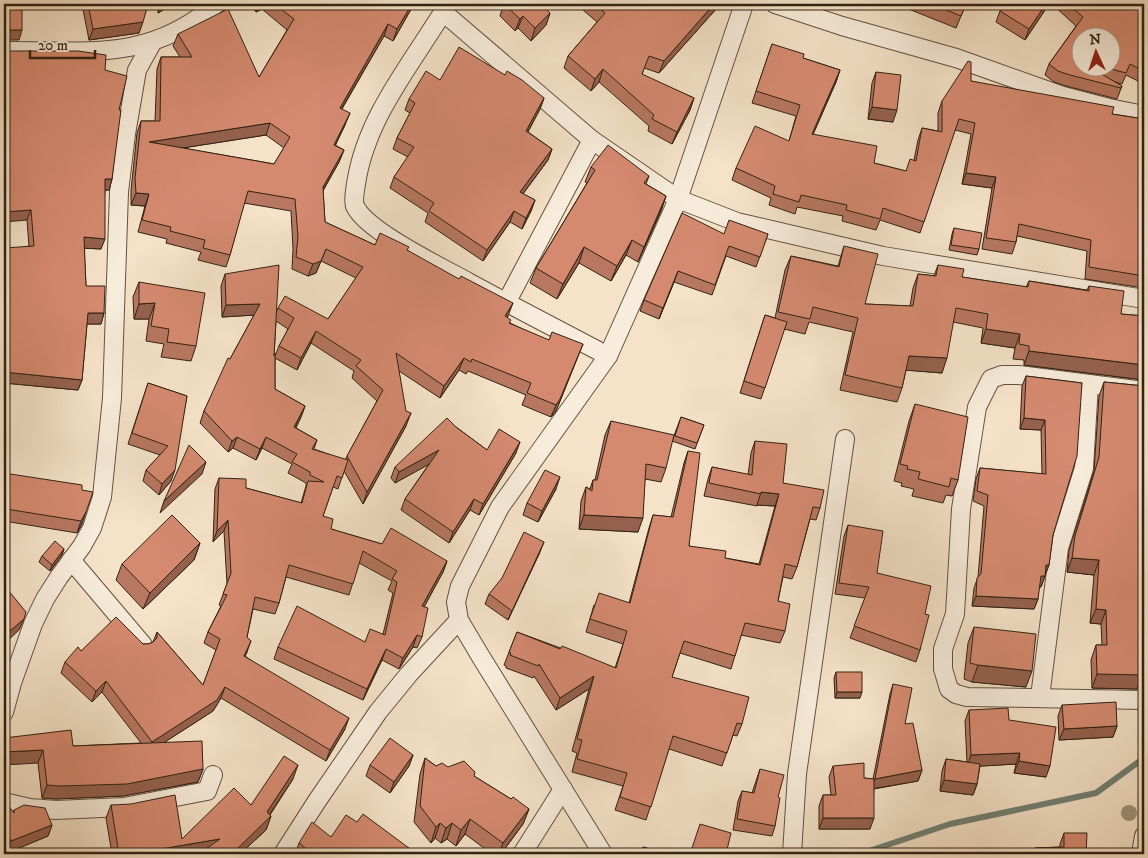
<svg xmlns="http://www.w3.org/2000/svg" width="1148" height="858" font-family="'IM FELL DW Pica',serif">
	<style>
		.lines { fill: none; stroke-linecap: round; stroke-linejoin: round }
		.stream { stroke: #718074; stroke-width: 6 }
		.minor-casing { stroke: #625240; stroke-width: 20 }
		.minor { stroke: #f8eddc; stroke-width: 18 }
		.tree { fill: #a1937a }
		.wall { fill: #b77760; stroke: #312213; fill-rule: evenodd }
		.shaded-wall { fill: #95614e; stroke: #312213 }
		.building { fill: #d58a70; stroke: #312213; fill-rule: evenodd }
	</style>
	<rect width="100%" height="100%" fill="#f5e3c9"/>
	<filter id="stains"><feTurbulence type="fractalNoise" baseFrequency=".004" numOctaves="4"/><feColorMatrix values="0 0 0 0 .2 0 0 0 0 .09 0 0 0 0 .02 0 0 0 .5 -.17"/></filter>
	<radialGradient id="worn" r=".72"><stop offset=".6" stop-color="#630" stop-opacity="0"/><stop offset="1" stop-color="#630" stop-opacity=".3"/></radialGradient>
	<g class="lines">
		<path class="stream" d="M 860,854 L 950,824 L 1096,793 L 1144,758"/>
		<g class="minor-casing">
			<g id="minor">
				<path d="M 448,4 C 414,61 366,116 356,184 C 355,190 353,201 355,206 C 366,231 443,268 468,282 C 514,307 561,331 608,356"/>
				<path d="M 775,4 L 842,26 L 956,58 L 1063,96 L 1109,108 L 1144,115"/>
				<path d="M 443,12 L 592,140 L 678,199 L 737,222 L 883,256 L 1144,299"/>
				<path d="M 4,51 C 85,50 149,63 216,4"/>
				<path d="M 506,303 L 592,140"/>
				<path d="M 1144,391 L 1019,375 L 1002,375 L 991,379 L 977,407 L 961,509 L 955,614 L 943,649 L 943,669 L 949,689 L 956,694 L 967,697 L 1144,700"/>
				<path d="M 71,560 L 143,645"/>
				<path d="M 1040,697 L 1059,548 L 1084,468 L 1089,384"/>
				<path d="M 4,712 L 12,683 L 33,624 L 45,599 L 59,577 L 82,546 L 92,528 L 102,497 L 112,398 L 119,192 L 126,134 L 137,70 L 152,43"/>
				<path d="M 4,802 L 30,808 L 56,810 L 124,807 L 207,791 L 213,775"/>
				<path d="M 283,854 L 317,801 L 378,712 L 409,674 L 459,620"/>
				<path d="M 522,854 L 563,789"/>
				<path d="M 603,854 L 481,657 L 459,620 L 456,602 L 460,586 L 500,507 L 608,356 L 678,199 L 744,4"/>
				<path d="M 792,854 L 797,774 L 845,439"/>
				<path d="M 1141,854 L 1144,836"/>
			</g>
		</g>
		<use href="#minor" class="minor"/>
	</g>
	<circle class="tree" cx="1129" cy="813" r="8"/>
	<g class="wall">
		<path d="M 82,4 L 148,4 L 139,33 L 89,40 Z"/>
		<path d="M 158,4 L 173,4 L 158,13 Z"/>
		<path d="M 249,4 L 414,4 L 393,41 L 384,36 L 342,109 L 345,125 L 335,145 L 344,150 L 339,162 L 323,191 L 325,222 L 375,245 L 407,250 L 508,316 L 507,318 L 510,323 L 578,356 L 556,411 L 551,417 L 522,405 L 526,395 L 468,371 L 466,374 L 459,370 L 440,398 L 399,371 L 406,426 L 363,504 L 344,471 L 338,489 L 333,487 L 323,516 L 331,529 L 382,544 L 447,561 L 443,572 L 424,607 L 422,637 L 417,648 L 413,647 L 399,669 L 382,660 L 363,700 L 274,659 L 278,647 L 365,642 L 383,634 L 393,593 L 388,590 L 392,581 L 359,563 L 349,595 L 286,577 L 279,603 L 275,614 L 253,609 L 247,637 L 247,652 L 245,656 L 345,729 L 326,761 L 221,698 L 213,711 L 163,743 L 203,769 L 198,782 L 123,796 L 56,799 L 42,798 L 38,763 L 4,738 L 73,746 L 141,743 L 102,692 L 92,702 L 61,673 L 65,662 L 81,651 L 143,644 L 148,644 L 153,642 L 157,632 L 203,685 L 216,650 L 204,643 L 208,632 L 221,606 L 219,605 L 227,584 L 224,531 L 213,542 L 215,489 L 219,478 L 246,488 L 301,503 L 306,486 L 306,483 L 288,473 L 292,464 L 262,448 L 256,460 L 233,448 L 228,452 L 200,423 L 204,411 L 230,359 L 254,315 L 222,317 L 221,286 L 225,274 L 276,313 L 278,308 L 328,319 L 356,278 L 321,261 L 316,273 L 308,276 L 292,269 L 293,249 L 291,211 L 244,203 L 230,255 L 226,267 L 198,260 L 201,252 L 166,243 L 167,239 L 138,232 L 145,206 L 131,205 L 131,190 L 137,133 L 141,121 L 155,121 L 157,69 L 161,57 L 180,57 L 173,46 L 178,34 L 259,77 L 287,30 L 262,9 L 256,12 ZM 266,135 L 284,148 L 274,164 L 182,148 ZM 276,321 L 288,329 L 279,346 L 275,356 L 274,356 ZM 311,343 L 354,371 L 352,378 L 377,401 L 345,460 L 314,449 L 317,440 L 296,428 L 301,417 L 305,406 L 275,389 L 275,358 L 297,370 Z"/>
		<path d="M 499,4 L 553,4 L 547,10 L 550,13 L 546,25 L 531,41 L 518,28 L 515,31 L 500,16 L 503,6 Z"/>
		<path d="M 576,4 L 718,4 L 717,8 L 659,73 L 644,68 L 642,75 L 694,98 L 690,110 L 672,144 L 648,131 L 649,126 L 599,82 L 591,91 L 564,68 L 568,56 L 597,22 Z"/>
		<path d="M 896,4 L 966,4 L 956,28 Z"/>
		<path d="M 1049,4 L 1025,40 L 996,22 L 1000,11 Z"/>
		<path d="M 1054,4 L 1144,4 L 1144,84 L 1126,75 L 1122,84 L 1115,82 L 1122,86 L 1117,99 L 1066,86 L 1054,82 L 1045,75 L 1049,64 L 1076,26 L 1053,5 ZM 1110,38 L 1110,68 L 1080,68 Z"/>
		<path d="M 772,44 L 803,58 L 840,70 L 836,82 L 813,134 L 874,163 L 906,171 L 914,160 L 918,140 L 922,128 L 938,131 L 938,113 L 942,101 L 971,81 L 1112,114 L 1144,119 L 1144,288 L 1085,279 L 1087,251 L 1017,236 L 1016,242 L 1012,254 L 982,249 L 992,188 L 962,184 L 971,134 L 955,130 L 920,233 L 880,220 L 876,230 L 842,221 L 843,216 L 797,207 L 795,214 L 769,205 L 771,198 L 732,180 L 736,168 L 789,141 L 796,116 L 752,103 Z"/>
		<path d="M 8,51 L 105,70 L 119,110 L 112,179 L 109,190 L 105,190 L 101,249 L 84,248 L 86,286 L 104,313 L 101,324 L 87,324 L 82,380 L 78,390 L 4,383 L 4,251 L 29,246 L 27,220 Z"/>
		<path d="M 876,72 L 893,122 L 868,119 L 872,83 Z"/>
		<path d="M 505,75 L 544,98 L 540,109 L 528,132 L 552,149 L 548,160 L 523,194 L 535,200 L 531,211 L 522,229 L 510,222 L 483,261 L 425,222 L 428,213 L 390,188 L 394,177 L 408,157 L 393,149 L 397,138 L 410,113 L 405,110 L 409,99 L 440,80 Z"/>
		<path d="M 591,167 L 649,176 L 646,184 L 666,196 L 661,211 L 638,262 L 626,255 L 611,281 L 579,263 L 557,299 L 530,283 L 536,268 L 587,183 L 585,182 Z"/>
		<path d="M 954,228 L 979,249 L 977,255 L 949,250 L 952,234 Z"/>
		<path d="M 724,234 L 768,234 L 756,267 L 726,256 L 712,295 L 674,282 L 659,319 L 640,311 L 644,300 Z"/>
		<path d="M 844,246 L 865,304 L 910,306 L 913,288 L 918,274 L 934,276 L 938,265 L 962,277 L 1026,287 L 1029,281 L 1087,290 L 1089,286 L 1121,314 L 1144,316 L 1144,380 L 1024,365 L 1024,360 L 1013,359 L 1015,348 L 981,343 L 983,328 L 953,322 L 942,373 L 906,370 L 902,388 L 897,402 L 840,390 L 853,332 L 809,322 L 805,334 L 784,329 L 761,399 L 740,393 L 765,315 L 775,318 L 785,270 L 791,256 L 838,266 Z"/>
		<path d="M 139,282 L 196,346 L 191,361 L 161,357 L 164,344 L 146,341 L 149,319 L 134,319 L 133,297 Z"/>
		<path d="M 1026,376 L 1082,383 L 1053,535 L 1049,565 L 1041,587 L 1039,587 L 1038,599 L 1034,609 L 972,606 L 974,588 L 978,577 L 984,506 L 973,501 L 976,479 L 980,468 L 1042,474 L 1041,430 L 1020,429 L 1022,386 Z"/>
		<path d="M 1104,382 L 1144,386 L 1144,677 L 1141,677 L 1137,689 L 1092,688 L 1091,660 L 1096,645 L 1102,645 L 1101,624 L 1090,623 L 1094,575 L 1067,572 L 1069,550 L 1094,471 L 1099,396 Z"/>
		<path d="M 148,383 L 187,396 L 171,481 L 159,495 L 143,481 L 146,470 L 160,455 L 128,444 Z"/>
		<path d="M 915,404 L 958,480 L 952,496 L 946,495 L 943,503 L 912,496 L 914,489 L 901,486 L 902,483 L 894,481 L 909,421 Z"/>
		<path d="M 681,417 L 704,425 L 695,449 L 672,441 Z"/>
		<path d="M 611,421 L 666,468 L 661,482 L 645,479 L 638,532 L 579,529 L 581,501 L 586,487 L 590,489 L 593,480 L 595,480 L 605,435 Z"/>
		<path d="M 456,427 L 487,450 L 516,453 L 479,515 L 470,510 L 449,543 L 401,510 L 405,499 L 429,464 L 395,483 L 391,478 L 395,467 Z"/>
		<path d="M 755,441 L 783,483 L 820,508 L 816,520 L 810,519 L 797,567 L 792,579 L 783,577 L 778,601 L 785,631 L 780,643 L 741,635 L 731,669 L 680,653 L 672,677 L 742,724 L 737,736 L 733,735 L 722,766 L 669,749 L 646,820 L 615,810 L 623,786 L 572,772 L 577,753 L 572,751 L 589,689 L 556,710 L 534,676 L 533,678 L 506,668 L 506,666 L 504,665 L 517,632 L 615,668 L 623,644 L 586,632 L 594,605 L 629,603 L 649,528 L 653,515 L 671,517 L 684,463 L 688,451 L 689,546 L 725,558 L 759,564 L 775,506 L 757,505 L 757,506 L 704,496 L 708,479 L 712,467 L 748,475 L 751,453 Z"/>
		<path d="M 4,473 L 82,490 L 82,524 L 77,533 L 4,521 Z"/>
		<path d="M 556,489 L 538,522 L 523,515 L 527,503 Z"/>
		<path d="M 848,525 L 877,573 L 925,614 L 920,650 L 916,662 L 850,638 L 865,598 L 835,594 L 844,536 Z"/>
		<path d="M 200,543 L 194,560 L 143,609 L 116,580 L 122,564 Z"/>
		<path d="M 64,549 L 62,555 L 50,571 L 39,562 L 42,556 Z"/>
		<path d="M 540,552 L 508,620 L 485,604 L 489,594 Z"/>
		<path d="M 974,627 L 1026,687 L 972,682 L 964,679 L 968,643 Z"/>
		<path d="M 836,672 L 860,698 L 835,698 L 834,678 Z"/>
		<path d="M 893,684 L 905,724 L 922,770 L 918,781 L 874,789 L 870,829 L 819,829 L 819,806 L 823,795 L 831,795 L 829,777 L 833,766 L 864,778 L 873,779 L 890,694 Z"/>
		<path d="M 1062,705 L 1117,726 L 1113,737 L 1059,740 L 1058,716 Z"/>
		<path d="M 969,710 L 1009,720 L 1046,777 L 1014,773 L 1016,764 L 980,766 L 977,784 L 973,795 L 940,791 L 942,771 L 946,759 L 967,762 L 965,721 Z"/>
		<path d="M 413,755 L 409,766 L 390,793 L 366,776 L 370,765 Z"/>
		<path d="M 425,758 L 436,766 L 474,776 L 511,799 L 529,809 L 523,824 L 501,854 L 492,854 L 465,834 L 456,846 L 447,839 L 441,843 L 435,838 L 431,843 L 414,822 L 420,774 Z"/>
		<path d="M 760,769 L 778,797 L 775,826 L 772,836 L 733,830 L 738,801 L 742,791 L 752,793 Z"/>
		<path d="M 293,779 L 270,815 L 271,816 L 266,830 L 240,854 L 112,854 L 106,818 L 111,805 L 182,839 L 251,805 Z"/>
		<path d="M 4,800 L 13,812 L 14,810 L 52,825 L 48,836 L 7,853 L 4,845 Z"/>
		<path d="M 357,822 L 417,854 L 295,854 L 299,843 L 331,837 Z"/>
		<path d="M 1064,833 L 1086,854 L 1033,854 L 1035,848 L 1060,847 L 1060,844 Z"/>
		<path d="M 643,847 L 668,854 L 640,854 Z"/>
	</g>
	<g class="shaded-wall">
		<path d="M 19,4 L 34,4 L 34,5 L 18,6 Z"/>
		<path d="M 161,4 L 173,4 L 158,13 Z"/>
		<path d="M 259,4 L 264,4 L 262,9 L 256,12 Z"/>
		<path d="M 412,4 L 414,4 L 393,41 L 397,29 Z"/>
		<path d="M 545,4 L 553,4 L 539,18 L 543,6 Z"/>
		<path d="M 714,4 L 718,4 L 717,8 L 659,73 L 664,61 Z"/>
		<path d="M 1046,4 L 1049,4 L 1025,40 L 1029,29 Z"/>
		<path d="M 550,13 L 546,25 L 531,41 L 535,28 Z"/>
		<path d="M 523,16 L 518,28 L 515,31 L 520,19 Z"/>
		<path d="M 143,22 L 139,33 L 89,40 L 93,29 Z"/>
		<path d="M 388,24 L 384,36 L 335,120 L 340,108 Z"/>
		<path d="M 7,30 L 22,30 L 19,40 L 4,40 L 4,31 Z"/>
		<path d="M 603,69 L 599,82 L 591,91 L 595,79 Z"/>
		<path d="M 840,70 L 836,82 L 808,146 L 812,134 Z"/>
		<path d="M 544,98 L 540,109 L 522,142 L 526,131 Z"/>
		<path d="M 694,98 L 690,110 L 672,144 L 677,132 Z"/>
		<path d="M 872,107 L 897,110 L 893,122 L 868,119 Z"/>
		<path d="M 350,113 L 345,125 L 330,157 L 334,145 Z"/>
		<path d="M 270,123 L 266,135 L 144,154 L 149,142 Z"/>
		<path d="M 552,149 L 548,160 L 516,203 L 520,192 Z"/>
		<path d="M 344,150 L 339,162 L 318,199 L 323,187 Z"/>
		<path d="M 966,173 L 996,177 L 992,188 L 962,184 Z"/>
		<path d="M 105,179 L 112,179 L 109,190 L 101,190 Z"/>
		<path d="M 136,193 L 149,194 L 145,206 L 131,205 Z"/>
		<path d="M 666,196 L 661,211 L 638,262 L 644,247 Z"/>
		<path d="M 535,200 L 531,211 L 522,229 L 526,218 Z"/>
		<path d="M 31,210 L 27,220 L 4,222 L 4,212 Z"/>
		<path d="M 514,211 L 510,222 L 483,261 L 487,250 Z"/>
		<path d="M 84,237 L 105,239 L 101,249 L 80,248 Z"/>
		<path d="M 632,240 L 626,255 L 611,281 L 617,266 Z"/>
		<path d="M 584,247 L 579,263 L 557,299 L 563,284 Z"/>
		<path d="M 326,249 L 316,273 L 308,276 L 313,264 Z"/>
		<path d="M 678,271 L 674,282 L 659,319 L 663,308 Z"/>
		<path d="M 155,303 L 149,319 L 134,319 L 139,304 Z"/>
		<path d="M 513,303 L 508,316 L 500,328 L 505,316 Z"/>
		<path d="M 260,304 L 256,315 L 222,317 L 226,305 Z"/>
		<path d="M 88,313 L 104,313 L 101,324 L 84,324 Z"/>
		<path d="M 986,329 L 1020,334 L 1015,348 L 981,343 Z"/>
		<path d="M 316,331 L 311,343 L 297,370 L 301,358 Z"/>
		<path d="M 583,344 L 556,411 L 551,417 L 556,405 Z"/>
		<path d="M 1029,351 L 1144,365 L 1144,380 L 1024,365 Z"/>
		<path d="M 909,356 L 947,358 L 942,373 L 904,370 Z"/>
		<path d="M 464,358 L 459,370 L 440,398 L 444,386 Z"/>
		<path d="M 4,372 L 82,380 L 78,390 L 4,383 Z"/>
		<path d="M 305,406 L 301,417 L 290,438 L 294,427 Z"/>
		<path d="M 411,413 L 406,426 L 363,504 L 367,492 Z"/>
		<path d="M 1024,418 L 1045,420 L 1041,430 L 1020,429 Z"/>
		<path d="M 237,437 L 233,448 L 228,452 L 232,441 Z"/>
		<path d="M 266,437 L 262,448 L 256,460 L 260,449 Z"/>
		<path d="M 520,442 L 516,453 L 479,515 L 483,504 Z"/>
		<path d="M 439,450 L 435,461 L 395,483 L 399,472 Z"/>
		<path d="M 206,462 L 202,474 L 160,513 L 164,501 Z"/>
		<path d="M 175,470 L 171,481 L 159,495 L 162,484 Z"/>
		<path d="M 560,477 L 556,489 L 538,522 L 542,511 Z"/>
		<path d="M 761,492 L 779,494 L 775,506 L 757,505 Z"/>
		<path d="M 474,499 L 470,510 L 449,543 L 453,532 Z"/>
		<path d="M 86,512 L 82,524 L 77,533 L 81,521 Z"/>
		<path d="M 584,515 L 643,518 L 638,532 L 579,529 Z"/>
		<path d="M 228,520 L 224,531 L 213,542 L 217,531 Z"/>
		<path d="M 544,542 L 540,552 L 508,620 L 512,611 Z"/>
		<path d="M 200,543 L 194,560 L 143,609 L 150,593 Z"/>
		<path d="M 64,549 L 62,555 L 50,571 L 52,565 Z"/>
		<path d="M 1072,558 L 1099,560 L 1094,575 L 1067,572 Z"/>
		<path d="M 447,561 L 443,572 L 418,618 L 422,606 Z"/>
		<path d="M 1046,565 L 1049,565 L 1045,575 Z"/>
		<path d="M 1041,576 L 1045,576 L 1041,587 L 1037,587 Z"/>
		<path d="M 976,596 L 1038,599 L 1034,609 L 972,606 Z"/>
		<path d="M 1096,609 L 1106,610 L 1101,624 L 1090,623 Z"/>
		<path d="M 24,619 L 19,630 L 4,644 L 4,636 Z"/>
		<path d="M 417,635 L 413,647 L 399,669 L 403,658 Z"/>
		<path d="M 251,641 L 247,652 L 240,667 L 244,656 Z"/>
		<path d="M 386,649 L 382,660 L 363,700 L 367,689 Z"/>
		<path d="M 1142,663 L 1144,663 L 1144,677 L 1141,677 L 1137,689 L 1092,688 L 1097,674 Z"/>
		<path d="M 978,665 L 1032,671 L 1026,687 L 972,682 Z"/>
		<path d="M 594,676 L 589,689 L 556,710 L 560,698 Z"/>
		<path d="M 106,681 L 102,692 L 92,702 L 96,691 Z"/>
		<path d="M 225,687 L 221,698 L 213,711 L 148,753 L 152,742 Z"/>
		<path d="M 837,692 L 862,692 L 860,698 L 835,698 Z"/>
		<path d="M 349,718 L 345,729 L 326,761 L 330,750 Z"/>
		<path d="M 1117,726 L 1113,737 L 1059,740 L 1064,729 Z"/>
		<path d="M 43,750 L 38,763 L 4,765 L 4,752 Z"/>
		<path d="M 1020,753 L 1016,764 L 967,767 L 971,755 Z"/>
		<path d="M 413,755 L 409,766 L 390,793 L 394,782 Z"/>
		<path d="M 1019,761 L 1050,766 L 1046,777 L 1014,773 Z"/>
		<path d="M 298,765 L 293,779 L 265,821 L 271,816 L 266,830 L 240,854 L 234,854 L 235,851 L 267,812 Z"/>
		<path d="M 203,769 L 198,782 L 123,796 L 56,799 L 42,798 L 47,785 Z"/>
		<path d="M 922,770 L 918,781 L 871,789 L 875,779 Z"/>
		<path d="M 944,780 L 977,784 L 973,795 L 940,791 Z"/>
		<path d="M 529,809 L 523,824 L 501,854 L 499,854 L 503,843 Z"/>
		<path d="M 823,818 L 874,818 L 870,829 L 819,829 Z"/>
		<path d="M 470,819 L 465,834 L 456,846 L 461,830 Z"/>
		<path d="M 440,823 L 435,838 L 431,843 L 436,827 Z"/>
		<path d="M 452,823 L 447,839 L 441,843 L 446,828 Z"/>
		<path d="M 52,825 L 48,836 L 7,853 L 11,841 Z"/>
		<path d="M 220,839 L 208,854 L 131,854 Z"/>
	</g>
	<g class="building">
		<path d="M 4,4 L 22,4 L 22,30 L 7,30 L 4,31 Z"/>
		<path d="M 88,4 L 148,4 L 143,22 L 93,29 Z"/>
		<path d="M 274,4 L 412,4 L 397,29 L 388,24 L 340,108 L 350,113 L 334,145 L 344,150 L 323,187 L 325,222 L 375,245 L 380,233 L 403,244 L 409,247 L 407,250 L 459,279 L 461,276 L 513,303 L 505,316 L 511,320 L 509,323 L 549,340 L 552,332 L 583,344 L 560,399 L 556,405 L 527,393 L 531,383 L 472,359 L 471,362 L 464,358 L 444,386 L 396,353 L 406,411 L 411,413 L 367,492 L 347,456 L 383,390 L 356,366 L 361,360 L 316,331 L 301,358 L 279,346 L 294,318 L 278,308 L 285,296 L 328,319 L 363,267 L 326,249 L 321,261 L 313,264 L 296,257 L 298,237 L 295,199 L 248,191 L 230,255 L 203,248 L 205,240 L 170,231 L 171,227 L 142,220 L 149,194 L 136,193 L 135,178 L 141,121 L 160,121 L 161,57 L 192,57 L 178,34 L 228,9 L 259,77 L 294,19 ZM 270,123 L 290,137 L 274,164 L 149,142 Z"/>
		<path d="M 504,4 L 545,4 L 543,6 L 550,13 L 535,28 L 523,16 L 520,19 Z"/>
		<path d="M 594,4 L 714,4 L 664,61 L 649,56 L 642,74 L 694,98 L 677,132 L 652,119 L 654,115 L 603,69 L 595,79 L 568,56 L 605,13 Z"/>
		<path d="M 931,4 L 966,4 L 961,16 Z"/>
		<path d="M 1004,4 L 1046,4 L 1029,29 L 1000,11 Z"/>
		<path d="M 1068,4 L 1144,4 L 1144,71 L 1130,64 L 1126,73 L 1107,68 L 1110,68 L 1110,38 L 1080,38 L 1080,68 L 1091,68 L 1122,86 L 1121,88 L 1070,75 L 1058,71 L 1049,64 L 1083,17 Z"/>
		<path d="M 772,44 L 804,54 L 803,58 L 840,70 L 812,134 L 877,146 L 874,163 L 906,171 L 910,159 L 916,161 L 922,128 L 942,132 L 942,101 L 968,61 L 971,62 L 971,81 L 1114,107 L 1112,114 L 1144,119 L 1144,276 L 1089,267 L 1091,240 L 1019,224 L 1016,242 L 986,238 L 996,177 L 966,173 L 975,123 L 959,119 L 924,222 L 883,208 L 880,219 L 846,210 L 847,205 L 801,195 L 799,202 L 773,194 L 775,186 L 736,168 L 755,126 L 789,141 L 800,105 L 756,91 Z"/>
		<path d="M 459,47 L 505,75 L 507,71 L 522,80 L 544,98 L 526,131 L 552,149 L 520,192 L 535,200 L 526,218 L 514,211 L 487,250 L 429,211 L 434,203 L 394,177 L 414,147 L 397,138 L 415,103 L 409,99 L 426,71 L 440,80 Z"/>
		<path d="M 4,50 L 8,51 L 78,51 L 106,55 L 105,70 L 127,76 L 119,110 L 121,110 L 112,179 L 105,179 L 105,239 L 84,237 L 86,286 L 105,286 L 104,313 L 88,313 L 82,380 L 4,372 L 4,263 L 5,263 L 4,248 L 34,246 L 31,210 L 4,212 Z"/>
		<path d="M 876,72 L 901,75 L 897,110 L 872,107 Z"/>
		<path d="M 608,145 L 649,176 L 644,183 L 666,196 L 644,247 L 632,240 L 617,266 L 584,247 L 563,284 L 536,268 L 595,170 L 591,167 Z"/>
		<path d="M 682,213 L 724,234 L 729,220 L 768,234 L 760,257 L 729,246 L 715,285 L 678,271 L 663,308 L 644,300 Z"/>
		<path d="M 954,228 L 982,233 L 979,249 L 951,245 Z"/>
		<path d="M 844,246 L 878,254 L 865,304 L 913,306 L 918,274 L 936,276 L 938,265 L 964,269 L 962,277 L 1028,287 L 1029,281 L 1089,291 L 1089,286 L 1124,291 L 1121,314 L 1144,316 L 1144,365 L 1029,351 L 1029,346 L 1019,344 L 1020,334 L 986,329 L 988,314 L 956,308 L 947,358 L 909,356 L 902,388 L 845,375 L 858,318 L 813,307 L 810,319 L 778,312 L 791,256 L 839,267 Z"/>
		<path d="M 279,265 L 274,356 L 275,353 L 275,389 L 305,406 L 294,427 L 317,440 L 312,449 L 348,460 L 342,478 L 337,476 L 323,516 L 333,519 L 331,529 L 382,544 L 391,528 L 447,561 L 422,606 L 428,608 L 422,637 L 417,635 L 403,658 L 386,649 L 367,689 L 278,647 L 297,606 L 365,642 L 370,629 L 385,635 L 397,582 L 392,579 L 397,571 L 363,551 L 353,584 L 289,565 L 279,603 L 255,597 L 247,637 L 251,641 L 244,656 L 349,718 L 330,750 L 225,687 L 217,700 L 152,742 L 106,681 L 96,691 L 65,662 L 78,647 L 81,651 L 116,617 L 143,644 L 148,644 L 153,642 L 157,638 L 157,632 L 203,685 L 220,639 L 208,632 L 227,595 L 223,594 L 231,573 L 228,520 L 217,531 L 219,478 L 246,479 L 246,488 L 302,503 L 308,481 L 324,482 L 310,475 L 310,472 L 292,462 L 297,454 L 266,437 L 260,449 L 237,437 L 232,441 L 204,411 L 228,358 L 230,359 L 260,304 L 226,305 L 225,274 Z"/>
		<path d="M 139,282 L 205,293 L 196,346 L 167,342 L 169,329 L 151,326 L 155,303 L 139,304 Z"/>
		<path d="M 765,315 L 787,322 L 765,388 L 744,381 Z"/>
		<path d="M 1026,376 L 1082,383 L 1077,456 L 1053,535 L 1049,565 L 1046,565 L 1045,576 L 1041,576 L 1038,599 L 976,596 L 977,578 L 981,574 L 988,495 L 977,491 L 980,468 L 1046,474 L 1045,420 L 1024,418 Z"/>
		<path d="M 1104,382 L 1144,386 L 1144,663 L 1142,663 L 1142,675 L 1097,674 L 1096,645 L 1107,645 L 1106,610 L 1096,609 L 1099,560 L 1072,558 L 1075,536 L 1099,457 Z"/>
		<path d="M 148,383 L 187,396 L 175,470 L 162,484 L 146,470 L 168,446 L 132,433 Z"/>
		<path d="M 915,404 L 968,417 L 958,480 L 951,478 L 949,487 L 918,479 L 920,472 L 907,469 L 908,466 L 900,464 Z"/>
		<path d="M 681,417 L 704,425 L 697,443 L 675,436 Z"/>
		<path d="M 447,418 L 456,427 L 487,450 L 499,429 L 520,442 L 483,504 L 474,499 L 453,532 L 405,499 L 439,450 L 399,472 L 395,467 Z"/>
		<path d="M 611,421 L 674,435 L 666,468 L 646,464 L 643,518 L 584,515 L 586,487 L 592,491 L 593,480 L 597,480 Z"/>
		<path d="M 755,441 L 787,444 L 783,483 L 824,490 L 820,508 L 813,507 L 797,567 L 785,564 L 778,601 L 790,604 L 785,631 L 745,623 L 735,656 L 684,641 L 672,677 L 749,697 L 742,724 L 737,723 L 727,753 L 673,736 L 651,807 L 620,797 L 627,773 L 577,759 L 582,740 L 577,739 L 594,676 L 560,698 L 539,664 L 538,666 L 510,655 L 511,653 L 509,652 L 517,632 L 560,649 L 562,646 L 616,668 L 627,631 L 590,619 L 599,593 L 630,603 L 653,515 L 673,517 L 688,451 L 700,453 L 689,546 L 726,551 L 725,558 L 760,565 L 779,494 L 761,492 L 761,494 L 709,483 L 712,467 L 752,475 Z"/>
		<path d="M 189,445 L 206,462 L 164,501 Z"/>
		<path d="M 545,470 L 560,477 L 542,511 L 527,503 Z"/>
		<path d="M 4,473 L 82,485 L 82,490 L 93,492 L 86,512 L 81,521 L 6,509 L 4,515 Z"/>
		<path d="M 172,515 L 200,543 L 150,593 L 122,564 Z"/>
		<path d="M 848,525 L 883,531 L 877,573 L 931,586 L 925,614 L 929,615 L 920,650 L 854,626 L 869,587 L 839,583 Z"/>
		<path d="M 524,532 L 544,542 L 512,611 L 489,594 L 502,578 Z"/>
		<path d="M 55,541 L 64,549 L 52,565 L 42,556 Z"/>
		<path d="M 8,590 L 26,612 L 24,619 L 4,636 L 4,594 Z"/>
		<path d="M 974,627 L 1036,634 L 1032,671 L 978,665 L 970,663 Z"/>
		<path d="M 836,672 L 862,672 L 862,692 L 837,692 Z"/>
		<path d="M 893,684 L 912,688 L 905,724 L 913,723 L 922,770 L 875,779 Z"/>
		<path d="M 1116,702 L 1117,726 L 1064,729 L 1062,705 Z"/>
		<path d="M 1008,708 L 1009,720 L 1056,727 L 1050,766 L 1019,761 L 1020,753 L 971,755 L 969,710 Z"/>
		<path d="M 71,730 L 73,746 L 202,741 L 203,769 L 127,784 L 61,786 L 47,785 L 43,750 L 4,752 L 4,738 Z"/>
		<path d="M 390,738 L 413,755 L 394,782 L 370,765 Z"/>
		<path d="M 284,756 L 298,765 L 267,812 L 271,816 L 235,851 L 237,853 L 236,854 L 199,854 L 220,839 L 131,854 L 119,854 L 111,805 L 131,804 L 175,795 L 182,839 L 234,788 L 251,805 Z"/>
		<path d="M 425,758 L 436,766 L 442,763 L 448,767 L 464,761 L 475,772 L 474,776 L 511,799 L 513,797 L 529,809 L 503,843 L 470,819 L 461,830 L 452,823 L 446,828 L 440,823 L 436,827 L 420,806 Z"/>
		<path d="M 946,759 L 980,764 L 977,784 L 944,780 Z"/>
		<path d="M 864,763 L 864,778 L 874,779 L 874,818 L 823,818 L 823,795 L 836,795 L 833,766 Z"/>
		<path d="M 760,769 L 784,775 L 778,797 L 780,798 L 775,826 L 737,819 L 742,791 L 754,793 Z"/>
		<path d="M 4,800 L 14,813 L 14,810 L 24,805 L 45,808 L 52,825 L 11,841 L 4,824 Z"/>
		<path d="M 363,814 L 417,854 L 312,854 L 313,854 L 299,843 L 312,822 L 331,837 L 346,815 L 357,822 Z"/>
		<path d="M 700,824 L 731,833 L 726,854 L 690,854 Z"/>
		<path d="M 1064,833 L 1087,833 L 1086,854 L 1035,854 L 1035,848 L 1064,847 Z"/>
		<path d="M 643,847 L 668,854 L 647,854 Z"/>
		<path d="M 92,848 L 99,854 L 93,854 Z"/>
	</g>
	<rect width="1148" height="858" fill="none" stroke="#f5e3c9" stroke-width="20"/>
	<rect x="5" y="5" width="1138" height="848" fill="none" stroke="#312213" stroke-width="2.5"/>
	<rect x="10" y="10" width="1128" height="838" fill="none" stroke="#312213"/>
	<g transform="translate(1096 52) rotate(357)"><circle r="24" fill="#f8eddc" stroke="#a89c8c"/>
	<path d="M0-4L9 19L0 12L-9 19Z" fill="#8f2418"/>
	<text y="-8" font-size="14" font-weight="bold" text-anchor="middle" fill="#312213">N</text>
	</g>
	<path d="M30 50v8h65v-8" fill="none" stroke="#312213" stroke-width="2.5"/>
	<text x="38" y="50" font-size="15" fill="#312213" stroke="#f8eddc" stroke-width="4" paint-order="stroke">20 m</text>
	<rect width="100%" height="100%" filter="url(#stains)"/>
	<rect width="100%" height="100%" fill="url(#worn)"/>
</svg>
